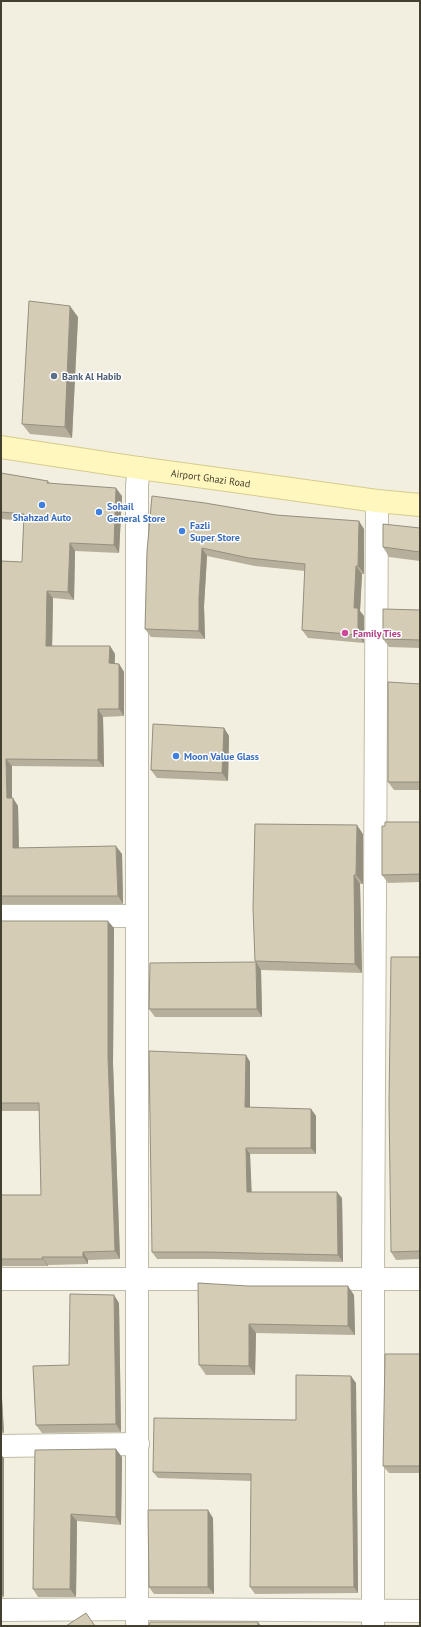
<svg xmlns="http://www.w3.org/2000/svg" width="421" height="1627" font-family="'PT Sans',sans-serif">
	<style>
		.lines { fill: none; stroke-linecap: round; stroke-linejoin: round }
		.minor-casing { stroke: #c0bba6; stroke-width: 24 }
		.secondary-casing { stroke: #d6cc8c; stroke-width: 24 }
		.minor { stroke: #fff; stroke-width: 22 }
		.secondary { stroke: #fff7be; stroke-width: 22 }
		.wall { fill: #b6af9c }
		.shaded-wall { fill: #948f7f }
		.building { fill: #d4ccb5; stroke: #948f7f }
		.service-dot { fill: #5c6f8a; stroke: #fff; stroke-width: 1.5 }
		.shop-dot { fill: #3f7fe0; stroke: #fff; stroke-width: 1.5 }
		.hotel-dot { fill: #d1479c; stroke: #fff; stroke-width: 1.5 }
		.labels { text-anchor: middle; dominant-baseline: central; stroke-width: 3; stroke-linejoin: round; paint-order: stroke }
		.service-label { font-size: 10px; font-weight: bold; fill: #4e5e75; stroke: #fff; text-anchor: start }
		.street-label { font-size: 10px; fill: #433f31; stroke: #fff }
		.shop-label { font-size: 10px; font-weight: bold; fill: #366cbe; stroke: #fff; text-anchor: start }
		.hotel-label { font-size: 10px; font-weight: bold; fill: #b23c85; stroke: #fff; text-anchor: start }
	</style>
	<rect width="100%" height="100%" fill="#f2efe1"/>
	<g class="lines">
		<g class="minor-casing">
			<g id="minor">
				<path d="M 1,916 L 137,916"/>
				<path d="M 1,1279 L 420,1279"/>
				<path d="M 1,1446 L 138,1444"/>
				<path d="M 1,1610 L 138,1609 L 420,1611"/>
				<path d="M 137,1626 L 137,485 L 139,468"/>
				<path d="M 373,1626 L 373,1279 L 377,501"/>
			</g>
		</g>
		<g class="secondary-casing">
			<g id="secondary">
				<path id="s1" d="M 1,447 L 139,468 L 377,501 L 420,505"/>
			</g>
		</g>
		<use href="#minor" class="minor"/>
		<use href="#secondary" class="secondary"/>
	</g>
	<g class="wall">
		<path d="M 78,317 L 72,438 L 30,434 L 22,424 Z"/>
		<path d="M 1,473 L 48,481 L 50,483 L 122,496 L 119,553 L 75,551 L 74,600 L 53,598 L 52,646 L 110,646 L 115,654 L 115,664 L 119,664 L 124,672 L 124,716 L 103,717 L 104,767 L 12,766 L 12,798 L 18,806 L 19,848 L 122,854 L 123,904 L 1,904 L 1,561 L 22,562 L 24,521 L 1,519 Z"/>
		<path d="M 420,528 L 420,561 L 389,557 L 383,547 Z"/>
		<path d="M 364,529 L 364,574 L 362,574 L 360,611 L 364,616 L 364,643 L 308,638 L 302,630 L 305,571 L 255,566 L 207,556 L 204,606 L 205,639 L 151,637 L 145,629 L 147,551 Z"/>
		<path d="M 420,610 L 420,648 L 389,647 L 383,639 Z"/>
		<path d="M 420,684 L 420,790 L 394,790 L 388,782 Z"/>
		<path d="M 224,728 L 229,736 L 228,781 L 157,778 L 151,770 Z"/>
		<path d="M 420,822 L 420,882 L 388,883 L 382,875 L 385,826 Z"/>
		<path d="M 363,834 L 363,884 L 360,884 L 362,973 L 261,970 L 262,1017 L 155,1017 L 149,1009 L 256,962 L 255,961 Z"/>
		<path d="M 1,921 L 114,928 L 113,1064 L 120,1259 L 88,1260 L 88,1264 L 48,1265 L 48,1266 L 1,1266 L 1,1195 L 41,1195 L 39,1111 L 1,1111 Z"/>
		<path d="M 420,957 L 420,1259 L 396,1260 L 391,1252 Z"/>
		<path d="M 246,1055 L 250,1062 L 250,1108 L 311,1109 L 316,1116 L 316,1154 L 250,1154 L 251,1192 L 342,1198 L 343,1262 L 212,1259 L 157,1259 L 152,1252 Z"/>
		<path d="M 198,1283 L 354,1295 L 355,1335 L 256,1333 L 255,1375 L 206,1375 L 199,1365 Z"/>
		<path d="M 119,1303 L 121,1432 L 42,1433 L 36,1425 L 69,1365 Z"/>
		<path d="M 420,1354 L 420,1473 L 389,1473 L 383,1466 Z"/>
		<path d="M 1,1381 L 4,1433 L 1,1434 Z"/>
		<path d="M 356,1383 L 358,1593 L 255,1594 L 250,1587 L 251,1481 L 158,1478 L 153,1472 L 296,1420 Z"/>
		<path d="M 35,1450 L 122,1457 L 121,1525 L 77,1521 L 76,1597 L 38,1597 L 33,1589 Z"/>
		<path d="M 1,1455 L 4,1458 L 4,1597 L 1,1598 Z"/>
		<path d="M 213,1518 L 214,1594 L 154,1594 L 149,1587 Z"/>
	</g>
	<g class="shaded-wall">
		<path d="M 70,306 L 78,317 L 72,438 L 65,427 Z"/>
		<path d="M 116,488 L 122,496 L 119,553 L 114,545 Z"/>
		<path d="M 359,521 L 364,529 L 364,574 L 358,566 Z"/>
		<path d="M 70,543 L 75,551 L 74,600 L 68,592 Z"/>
		<path d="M 202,548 L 207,556 L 204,606 L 205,639 L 199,631 L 199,598 Z"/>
		<path d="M 356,566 L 362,574 L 360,611 L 364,616 L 364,643 L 358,635 L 354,608 Z"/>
		<path d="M 47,591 L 53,598 L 52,654 L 46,646 Z"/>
		<path d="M 110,646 L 115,654 L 114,671 L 109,663 Z"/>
		<path d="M 119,664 L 124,672 L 124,716 L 119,709 Z"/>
		<path d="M 98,709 L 103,717 L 104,767 L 98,760 Z"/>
		<path d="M 224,728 L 229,736 L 228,781 L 222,773 Z"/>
		<path d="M 6,759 L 12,766 L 12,806 L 7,798 Z"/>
		<path d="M 13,798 L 18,806 L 19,856 L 13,848 Z"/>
		<path d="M 357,825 L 363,834 L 363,884 L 356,875 Z"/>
		<path d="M 116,846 L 122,854 L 123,904 L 118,896 Z"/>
		<path d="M 354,875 L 360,884 L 362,973 L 355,964 Z"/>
		<path d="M 108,921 L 114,928 L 113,1064 L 120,1259 L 115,1251 L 108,1057 Z"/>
		<path d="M 256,962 L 261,970 L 262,1017 L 257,1009 Z"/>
		<path d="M 246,1055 L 250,1062 L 250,1114 L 245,1107 Z"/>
		<path d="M 311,1109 L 316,1116 L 316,1154 L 311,1148 Z"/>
		<path d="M 246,1148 L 250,1154 L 252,1198 L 247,1192 Z"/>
		<path d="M 337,1192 L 342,1198 L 343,1262 L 338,1255 Z"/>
		<path d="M 83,1252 L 88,1260 L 88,1264 L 83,1257 Z"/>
		<path d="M 42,1257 L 48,1265 L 48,1266 L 43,1259 Z"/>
		<path d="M 348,1286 L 354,1295 L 355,1335 L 348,1326 Z"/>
		<path d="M 114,1295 L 119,1303 L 121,1432 L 116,1424 Z"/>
		<path d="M 249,1324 L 256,1333 L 255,1375 L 249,1366 Z"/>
		<path d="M 351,1376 L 356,1383 L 358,1593 L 354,1587 Z"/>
		<path d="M 1,1381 L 4,1433 L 1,1429 Z"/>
		<path d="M 116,1449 L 122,1457 L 121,1525 L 116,1517 Z"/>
		<path d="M 1,1455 L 4,1458 L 4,1597 L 1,1593 Z"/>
		<path d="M 208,1510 L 213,1518 L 214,1594 L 208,1587 Z"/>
		<path d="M 71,1514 L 77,1521 L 76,1597 L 70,1589 Z"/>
		<path d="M 258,1622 L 261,1626 L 258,1626 Z"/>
	</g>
	<g class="building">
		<path d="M 29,301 L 70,306 L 65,427 L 22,424 Z"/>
		<path d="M 1,473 L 48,481 L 47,483 L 116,488 L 114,545 L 70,543 L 68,592 L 47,591 L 46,646 L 110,646 L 109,663 L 119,664 L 119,709 L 98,709 L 98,760 L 6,759 L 7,798 L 13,798 L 13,848 L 116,846 L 118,896 L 1,896 L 1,561 L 22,562 L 24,514 L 1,512 Z"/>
		<path d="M 152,496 L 205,503 L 276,515 L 359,521 L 358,566 L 356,566 L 354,608 L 358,608 L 358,635 L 302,630 L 305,564 L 249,558 L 202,548 L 199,598 L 199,631 L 145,629 L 147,551 Z"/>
		<path d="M 383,524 L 420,528 L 420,552 L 383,547 Z"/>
		<path d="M 383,609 L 420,610 L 420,640 L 383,639 Z"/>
		<path d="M 388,682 L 420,684 L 420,782 L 388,782 Z"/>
		<path d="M 153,724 L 224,728 L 222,773 L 151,770 Z"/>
		<path d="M 385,822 L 420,822 L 420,874 L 382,875 L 382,826 L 385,826 Z"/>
		<path d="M 255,824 L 357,825 L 356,875 L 354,875 L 355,964 L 255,961 L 253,908 Z"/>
		<path d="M 1,921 L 108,921 L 108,1057 L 115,1251 L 83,1252 L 83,1257 L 42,1257 L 43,1259 L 1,1259 L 1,1195 L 41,1195 L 39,1103 L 1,1103 Z"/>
		<path d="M 391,957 L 420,957 L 420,1251 L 391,1252 L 389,1103 Z"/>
		<path d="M 256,962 L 257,1009 L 149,1009 L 150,963 Z"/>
		<path d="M 149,1051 L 246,1055 L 245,1107 L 311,1109 L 311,1148 L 246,1148 L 247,1192 L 337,1192 L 338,1255 L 207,1252 L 152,1252 Z"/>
		<path d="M 198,1283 L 248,1286 L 348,1286 L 348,1326 L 249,1324 L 249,1366 L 199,1365 Z"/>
		<path d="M 70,1294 L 114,1295 L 116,1424 L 36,1425 L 33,1366 L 69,1365 Z"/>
		<path d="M 385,1354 L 420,1354 L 420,1466 L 383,1466 Z"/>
		<path d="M 296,1375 L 351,1376 L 354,1587 L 250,1587 L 251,1474 L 153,1472 L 154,1418 L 296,1420 Z"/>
		<path d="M 116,1449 L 116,1517 L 71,1514 L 70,1589 L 33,1589 L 35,1450 Z"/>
		<path d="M 148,1510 L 208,1510 L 208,1587 L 149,1587 Z"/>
		<path d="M 86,1613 L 95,1626 L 66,1626 Z"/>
		<path d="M 150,1622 L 258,1622 L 258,1626 L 149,1626 Z"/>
	</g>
	<circle class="service-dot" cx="54" cy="376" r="4"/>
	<g class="shop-dot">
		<circle cx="42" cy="505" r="4"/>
		<circle cx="99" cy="512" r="4"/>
		<circle cx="182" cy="531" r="4"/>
		<circle cx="176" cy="756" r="4"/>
	</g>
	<circle class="hotel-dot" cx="345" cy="633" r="4"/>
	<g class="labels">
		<g class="service-label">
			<text x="62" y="376">Bank Al Habib</text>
		</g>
		<g class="street-label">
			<text stroke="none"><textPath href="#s1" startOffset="212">Airport Ghazi Road</textPath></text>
		</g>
		<g class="shop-label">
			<text x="107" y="506">Sohail<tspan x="107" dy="12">General Store</tspan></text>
			<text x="42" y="517" text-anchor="middle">Shahzad Auto</text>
			<text x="190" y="525">Fazli<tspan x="190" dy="12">Super Store</tspan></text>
			<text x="184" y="756">Moon Value Glass</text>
		</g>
		<g class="hotel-label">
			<text x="353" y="633">Family Ties</text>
		</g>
	</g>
	<rect width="421" height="1627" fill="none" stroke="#433f31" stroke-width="4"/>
</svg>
